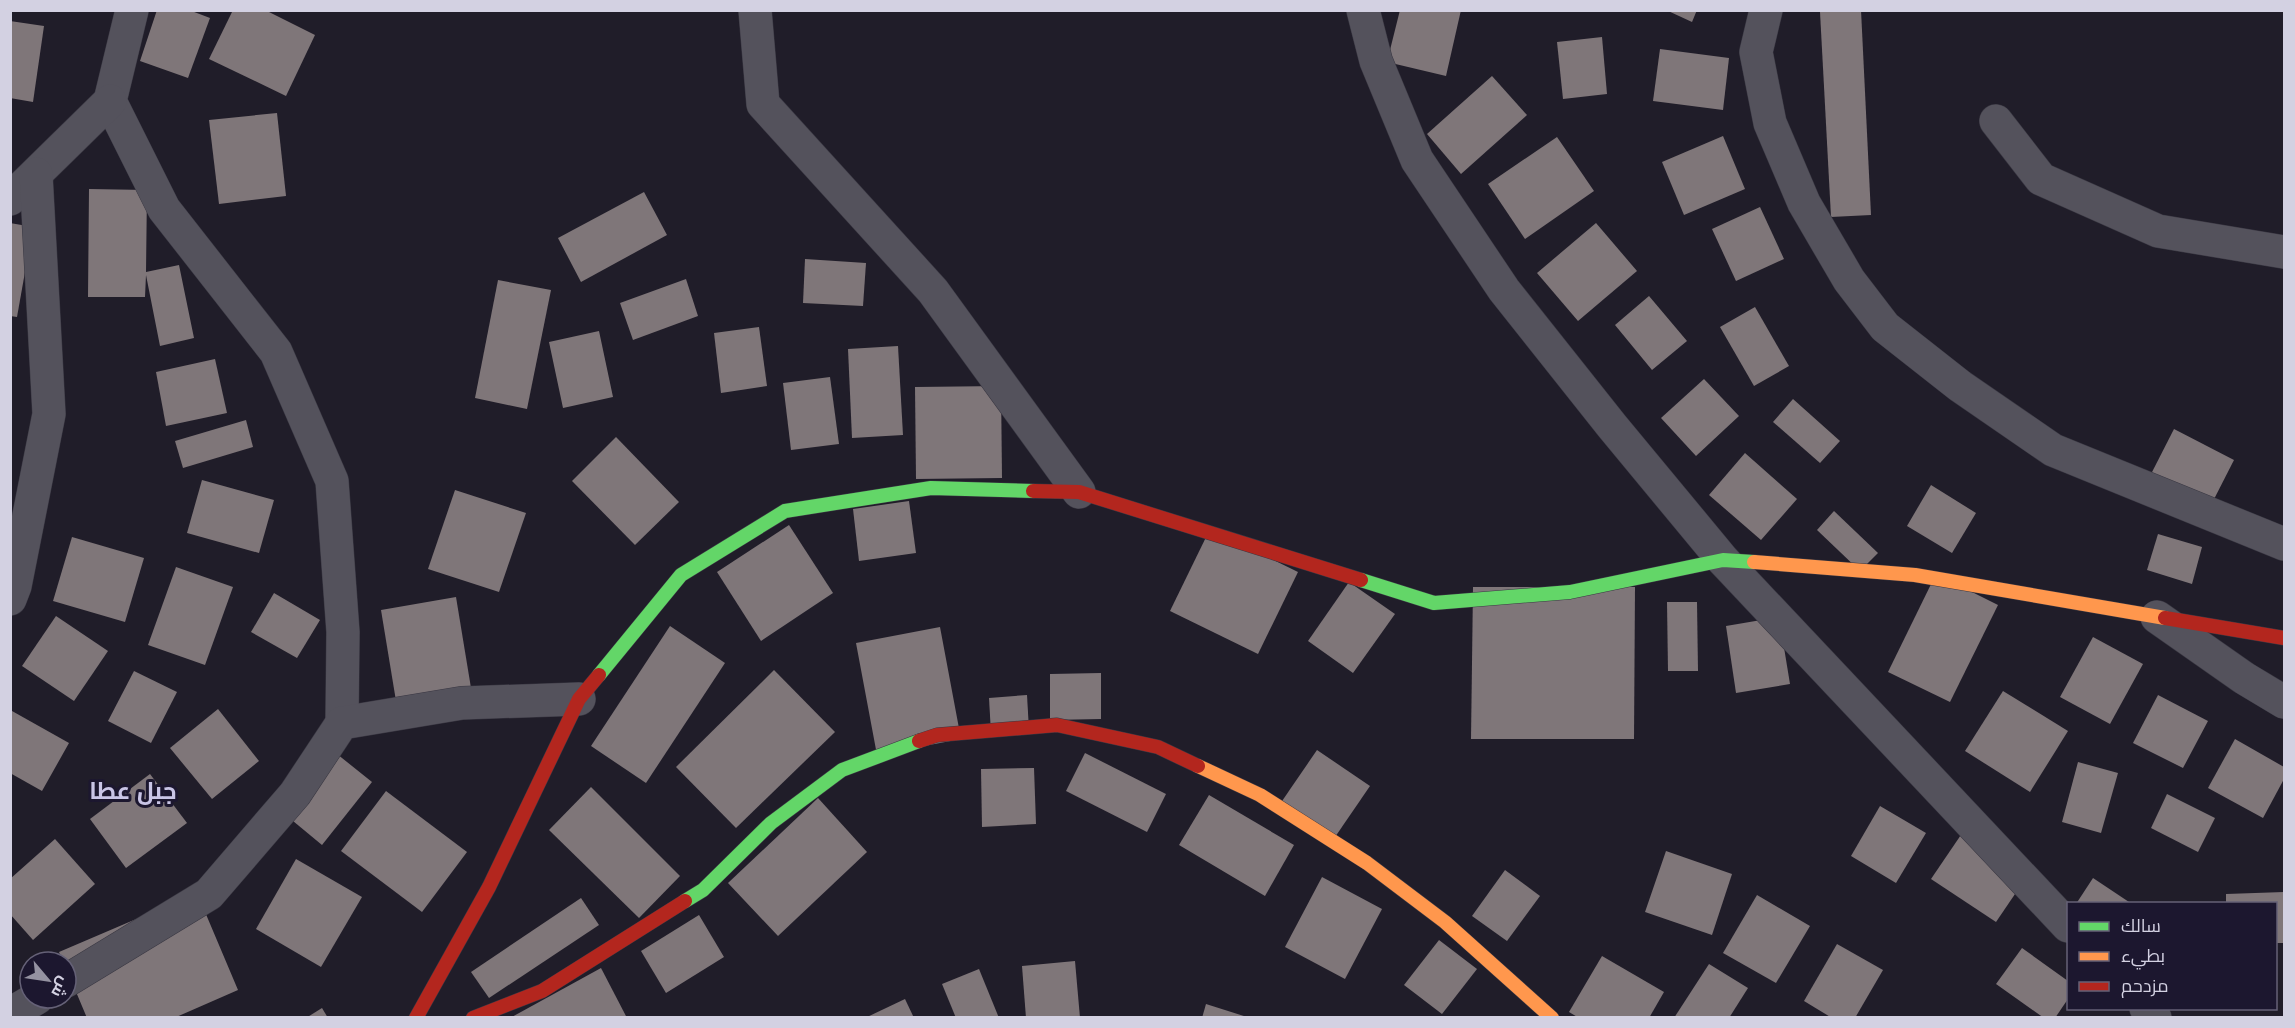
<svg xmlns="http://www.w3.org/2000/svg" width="2295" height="1028" font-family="'Nunito Sans',Cairo,sans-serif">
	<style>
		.building { fill: #7f7679 }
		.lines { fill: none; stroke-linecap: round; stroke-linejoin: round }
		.street-casing { stroke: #3a3843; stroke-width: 34 }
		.fast-casing { stroke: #3a3843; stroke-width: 15 }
		.slow-casing { stroke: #3a3843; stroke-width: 15 }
		.jam-casing { stroke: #3a3843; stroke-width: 15 }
		.street { stroke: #54525c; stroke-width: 33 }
		.fast { stroke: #63d668; stroke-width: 14 }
		.slow { stroke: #ff974d; stroke-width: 14 }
		.jam { stroke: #b3261e; stroke-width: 14 }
		.labels { text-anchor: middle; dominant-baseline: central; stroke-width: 6; stroke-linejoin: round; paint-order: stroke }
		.district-label { font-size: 24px; font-weight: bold; fill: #c9c5e6; stroke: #1c172f }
	</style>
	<rect width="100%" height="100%" fill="#201d29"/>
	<g class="building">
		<path d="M 157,10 L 189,10 L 210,18 L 188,78 L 140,61 Z"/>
		<path d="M 233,10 L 265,10 L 315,35 L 286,96 L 209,59 Z"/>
		<path d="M 1400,10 L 1461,10 L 1446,76 L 1387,62 Z"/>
		<path d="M 1666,10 L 1697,10 L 1692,22 Z"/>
		<path d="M 1845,10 L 1861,10 L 1871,215 L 1831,217 L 1820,12 Z"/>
		<path d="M 10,21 L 44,26 L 33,102 L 10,98 Z"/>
		<path d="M 1602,37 L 1607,94 L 1563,99 L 1557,42 Z"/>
		<path d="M 1660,49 L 1729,58 L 1723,110 L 1653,101 Z"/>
		<path d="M 1492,76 L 1527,115 L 1461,174 L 1427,134 Z"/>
		<path d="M 277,113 L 286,196 L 219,204 L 209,120 Z"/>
		<path d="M 1723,136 L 1745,189 L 1684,215 L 1662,162 Z"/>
		<path d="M 1557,137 L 1594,191 L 1525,239 L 1488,184 Z"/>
		<path d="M 89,189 L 147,190 L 146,272 L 179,265 L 194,338 L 160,346 L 146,275 L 145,297 L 88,297 Z"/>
		<path d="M 644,192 L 667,235 L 581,282 L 558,238 Z"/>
		<path d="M 1760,207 L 1784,259 L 1736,281 L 1712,229 Z"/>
		<path d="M 10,223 L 33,227 L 17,317 L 10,316 Z"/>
		<path d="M 1596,223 L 1637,271 L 1578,321 L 1537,273 Z"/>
		<path d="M 805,259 L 866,263 L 863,306 L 803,303 Z"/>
		<path d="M 686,279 L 698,316 L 633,340 L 620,303 Z"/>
		<path d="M 498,280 L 551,290 L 527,409 L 475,398 Z"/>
		<path d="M 1649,296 L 1687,341 L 1652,370 L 1615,325 Z"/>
		<path d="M 1755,307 L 1789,366 L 1754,386 L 1720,327 Z"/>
		<path d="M 759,327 L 767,386 L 721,393 L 714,333 Z"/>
		<path d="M 599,331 L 613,397 L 563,408 L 549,342 Z"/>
		<path d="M 898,346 L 903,435 L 852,438 L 848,349 Z"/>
		<path d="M 215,359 L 227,413 L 166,426 L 156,372 Z"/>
		<path d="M 830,377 L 839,444 L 791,450 L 783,383 Z"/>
		<path d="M 1704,379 L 1739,416 L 1696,456 L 1661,418 Z"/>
		<path d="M 1001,386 L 1002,478 L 916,479 L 915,387 Z"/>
		<path d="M 1793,399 L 1840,441 L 1820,463 L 1773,422 Z"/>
		<path d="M 246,420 L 253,447 L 183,468 L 175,441 Z"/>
		<path d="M 2174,429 L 2234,460 L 2210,507 L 2150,476 Z"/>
		<path d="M 616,437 L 679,502 L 635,545 L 572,481 Z"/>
		<path d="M 1745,453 L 1797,499 L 1761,540 L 1709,495 Z"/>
		<path d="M 202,480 L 274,500 L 259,553 L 187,533 Z"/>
		<path d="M 1931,485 L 1976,513 L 1952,553 L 1907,526 Z"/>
		<path d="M 455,490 L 526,513 L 499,592 L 428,569 Z"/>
		<path d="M 909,501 L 916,553 L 859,561 L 853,509 Z"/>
		<path d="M 1834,511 L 1878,553 L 1860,571 L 1817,530 Z"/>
		<path d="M 789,525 L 833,593 L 761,641 L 717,572 Z"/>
		<path d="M 1210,529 L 1298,572 L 1258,654 L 1170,611 Z"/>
		<path d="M 2158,534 L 2202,547 L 2192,584 L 2147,570 Z"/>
		<path d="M 72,537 L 144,558 L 125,622 L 53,601 Z"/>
		<path d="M 176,567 L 233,587 L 205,665 L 148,645 Z"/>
		<path d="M 1936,574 L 1998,605 L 1950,702 L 1888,672 Z"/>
		<path d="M 1349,582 L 1395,614 L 1353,673 L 1308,641 Z"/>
		<path d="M 1473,587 L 1635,587 L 1634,739 L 1471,739 Z"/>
		<path d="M 274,593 L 320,620 L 297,658 L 251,632 Z"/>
		<path d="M 456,597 L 471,688 L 396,701 L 381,610 Z"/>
		<path d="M 1667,602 L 1697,602 L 1698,671 L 1668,671 Z"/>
		<path d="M 56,616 L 108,651 L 74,701 L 22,666 Z"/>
		<path d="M 1779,617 L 1790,684 L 1736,693 L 1726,626 Z"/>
		<path d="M 670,626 L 725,663 L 646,783 L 591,746 Z"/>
		<path d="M 940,627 L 961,739 L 877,755 L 856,643 Z"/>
		<path d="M 2093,637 L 2143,664 L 2110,724 L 2060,697 Z"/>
		<path d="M 774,670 L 835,732 L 736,828 L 676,767 Z"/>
		<path d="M 134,671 L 177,692 L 151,743 L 108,721 Z"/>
		<path d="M 1101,673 L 1101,719 L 1050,720 L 1050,674 Z"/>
		<path d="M 2003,691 L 2068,731 L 2030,792 L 1965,751 Z"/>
		<path d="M 1027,695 L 1029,730 L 991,733 L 989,698 Z"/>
		<path d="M 2158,695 L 2208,721 L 2183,768 L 2133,743 Z"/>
		<path d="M 218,709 L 259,761 L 212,799 L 170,748 Z"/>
		<path d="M 12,711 L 69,743 L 42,791 L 10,773 L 10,715 Z"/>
		<path d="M 2235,739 L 2284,767 L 2284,779 L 2263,818 L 2208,788 Z"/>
		<path d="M 1317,750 L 1370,786 L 1333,840 L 1280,804 Z"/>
		<path d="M 1085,753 L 1166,794 L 1147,832 L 1066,791 Z"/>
		<path d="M 337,754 L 372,782 L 322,845 L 287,816 Z"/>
		<path d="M 2078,762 L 2118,773 L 2101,833 L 2062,822 Z"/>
		<path d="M 1034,768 L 1036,824 L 982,827 L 981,769 Z"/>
		<path d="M 150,774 L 187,823 L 126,868 L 90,819 Z"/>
		<path d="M 591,787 L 680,876 L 639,918 L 549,830 Z"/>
		<path d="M 386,791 L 467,852 L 422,912 L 341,851 Z"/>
		<path d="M 2167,794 L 2215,818 L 2198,852 L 2151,828 Z"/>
		<path d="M 1209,795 L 1294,845 L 1265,896 L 1179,845 Z"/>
		<path d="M 818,798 L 867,852 L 778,936 L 728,883 Z"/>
		<path d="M 1880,806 L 1926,833 L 1896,883 L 1851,856 Z"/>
		<path d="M 1967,826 L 2032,869 L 1996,922 L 1931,879 Z"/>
		<path d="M 55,839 L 95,884 L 33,940 L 10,914 L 10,879 Z"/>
		<path d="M 1666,851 L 1732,874 L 1712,935 L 1645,912 Z"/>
		<path d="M 296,859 L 362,897 L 321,967 L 256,929 Z"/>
		<path d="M 1505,870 L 1540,896 L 1507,941 L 1472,916 Z"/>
		<path d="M 1322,877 L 1382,909 L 1345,979 L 1285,947 Z"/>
		<path d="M 2093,878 L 2132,904 L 2076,904 Z"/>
		<path d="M 2284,892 L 2284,943 L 2276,943 L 2276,904 L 2226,904 L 2226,894 Z"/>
		<path d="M 197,893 L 238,990 L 174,1018 L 87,1018 L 66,968 L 66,962 L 63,962 L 59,952 Z"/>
		<path d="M 1757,895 L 1810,926 L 1776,983 L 1723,953 Z"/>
		<path d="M 581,898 L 599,925 L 489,998 L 471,972 Z"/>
		<path d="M 699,915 L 724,957 L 666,993 L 641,951 Z"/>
		<path d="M 1439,940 L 1477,969 L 1442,1014 L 1404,985 Z"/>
		<path d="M 1837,944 L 1883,970 L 1855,1018 L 1832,1018 L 1804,1001 Z"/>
		<path d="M 2022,948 L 2068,981 L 2068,999 L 2055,1018 L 2044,1018 L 1996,984 Z"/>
		<path d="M 1602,956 L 1664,992 L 1649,1018 L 1579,1018 L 1569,1012 Z"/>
		<path d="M 1075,961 L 1080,1018 L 1026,1018 L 1022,966 Z"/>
		<path d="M 1709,964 L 1748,988 L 1729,1018 L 1674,1018 Z"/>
		<path d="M 601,968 L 627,1018 L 510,1018 Z"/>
		<path d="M 979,969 L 999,1018 L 956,1018 L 942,984 Z"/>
		<path d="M 905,999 L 914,1018 L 865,1018 Z"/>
		<path d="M 1206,1004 L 1247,1017 L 1247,1018 L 1202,1018 Z"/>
		<path d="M 322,1008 L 328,1018 L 306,1018 Z"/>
	</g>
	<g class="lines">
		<g class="street-casing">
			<g id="street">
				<path d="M 132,10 L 110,101 L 164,209 L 276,352 L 332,481 L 343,632 L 342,723"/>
				<path d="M 755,10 L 763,104 L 933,291 L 1079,492"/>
				<path d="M 1363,10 L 1376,61 L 1417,160 L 1504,290 L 1612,426 L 1723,560 L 2068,926"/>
				<path d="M 1766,10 L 1756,52 L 1770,123 L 1804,203 L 1849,280 L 1885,327 L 1960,386 L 2053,450 L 2284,544"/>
				<path d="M 1996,121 L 2041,179 L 2158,231 L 2284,252"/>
				<path d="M 10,199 L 110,101"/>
				<path d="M 10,599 L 15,586 L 49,414 L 36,174"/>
				<path d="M 2157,617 L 2244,678 L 2284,702"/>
				<path d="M 66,981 L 209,894 L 295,794 L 342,723 L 462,703 L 579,699"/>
				<path d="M 2146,1008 L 2155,1018"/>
				<path d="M 10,1014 L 37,998"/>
			</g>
		</g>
		<g class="fast-casing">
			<g id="fast">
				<path d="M 1361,580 L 1434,603 L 1570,592 L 1723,560 L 1754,562"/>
				<path d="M 599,675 L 681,575 L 785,511 L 931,488 L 1033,491"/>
				<path d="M 685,901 L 703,890 L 771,823 L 842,770 L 919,741"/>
			</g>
		</g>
		<g class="slow-casing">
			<g id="slow">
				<path d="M 1754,562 L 1915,575 L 2165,618"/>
				<path d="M 1198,766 L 1260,795 L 1367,863 L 1445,922 L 1552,1018"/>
			</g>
		</g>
		<g class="jam-casing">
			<g id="jam">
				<path d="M 1033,491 L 1079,492 L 1361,580"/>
				<path d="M 2165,618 L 2284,638"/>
				<path d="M 919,741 L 937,735 L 1057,725 L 1158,747 L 1198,766"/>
				<path d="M 416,1018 L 489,887 L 579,699 L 599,675"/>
				<path d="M 473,1018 L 542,991 L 685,901"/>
			</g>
		</g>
		<use href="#street" class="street"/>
		<use href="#fast" class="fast"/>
		<use href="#slow" class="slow"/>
		<use href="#jam" class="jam"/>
	</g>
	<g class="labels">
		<g class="district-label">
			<text x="133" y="791">جبل عطا</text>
		</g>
	</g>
	<rect width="2295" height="1028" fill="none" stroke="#d3d1e2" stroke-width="24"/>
	<rect x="2067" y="902" width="210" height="108" fill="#1c172f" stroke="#656177" stroke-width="1.5"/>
	<rect x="2079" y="922" width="30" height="9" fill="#63d668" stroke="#656177" stroke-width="1.5"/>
	<text x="2121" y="932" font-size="18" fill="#d3d1e2">سالك</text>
	<rect x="2079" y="952" width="30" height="9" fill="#ff974d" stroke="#656177" stroke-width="1.5"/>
	<text x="2121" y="962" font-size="18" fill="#d3d1e2">بطيء</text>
	<rect x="2079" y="982" width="30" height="9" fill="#b3261e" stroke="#656177" stroke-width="1.5"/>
	<text x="2121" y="992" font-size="18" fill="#d3d1e2">مزدحم</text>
	<g transform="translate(48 980) rotate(119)"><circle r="28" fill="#1c172f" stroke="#656177" stroke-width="1.5"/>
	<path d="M0-4.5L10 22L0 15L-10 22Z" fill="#9492a1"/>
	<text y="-9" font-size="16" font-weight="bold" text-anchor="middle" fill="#d3d1e2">ش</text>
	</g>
</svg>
